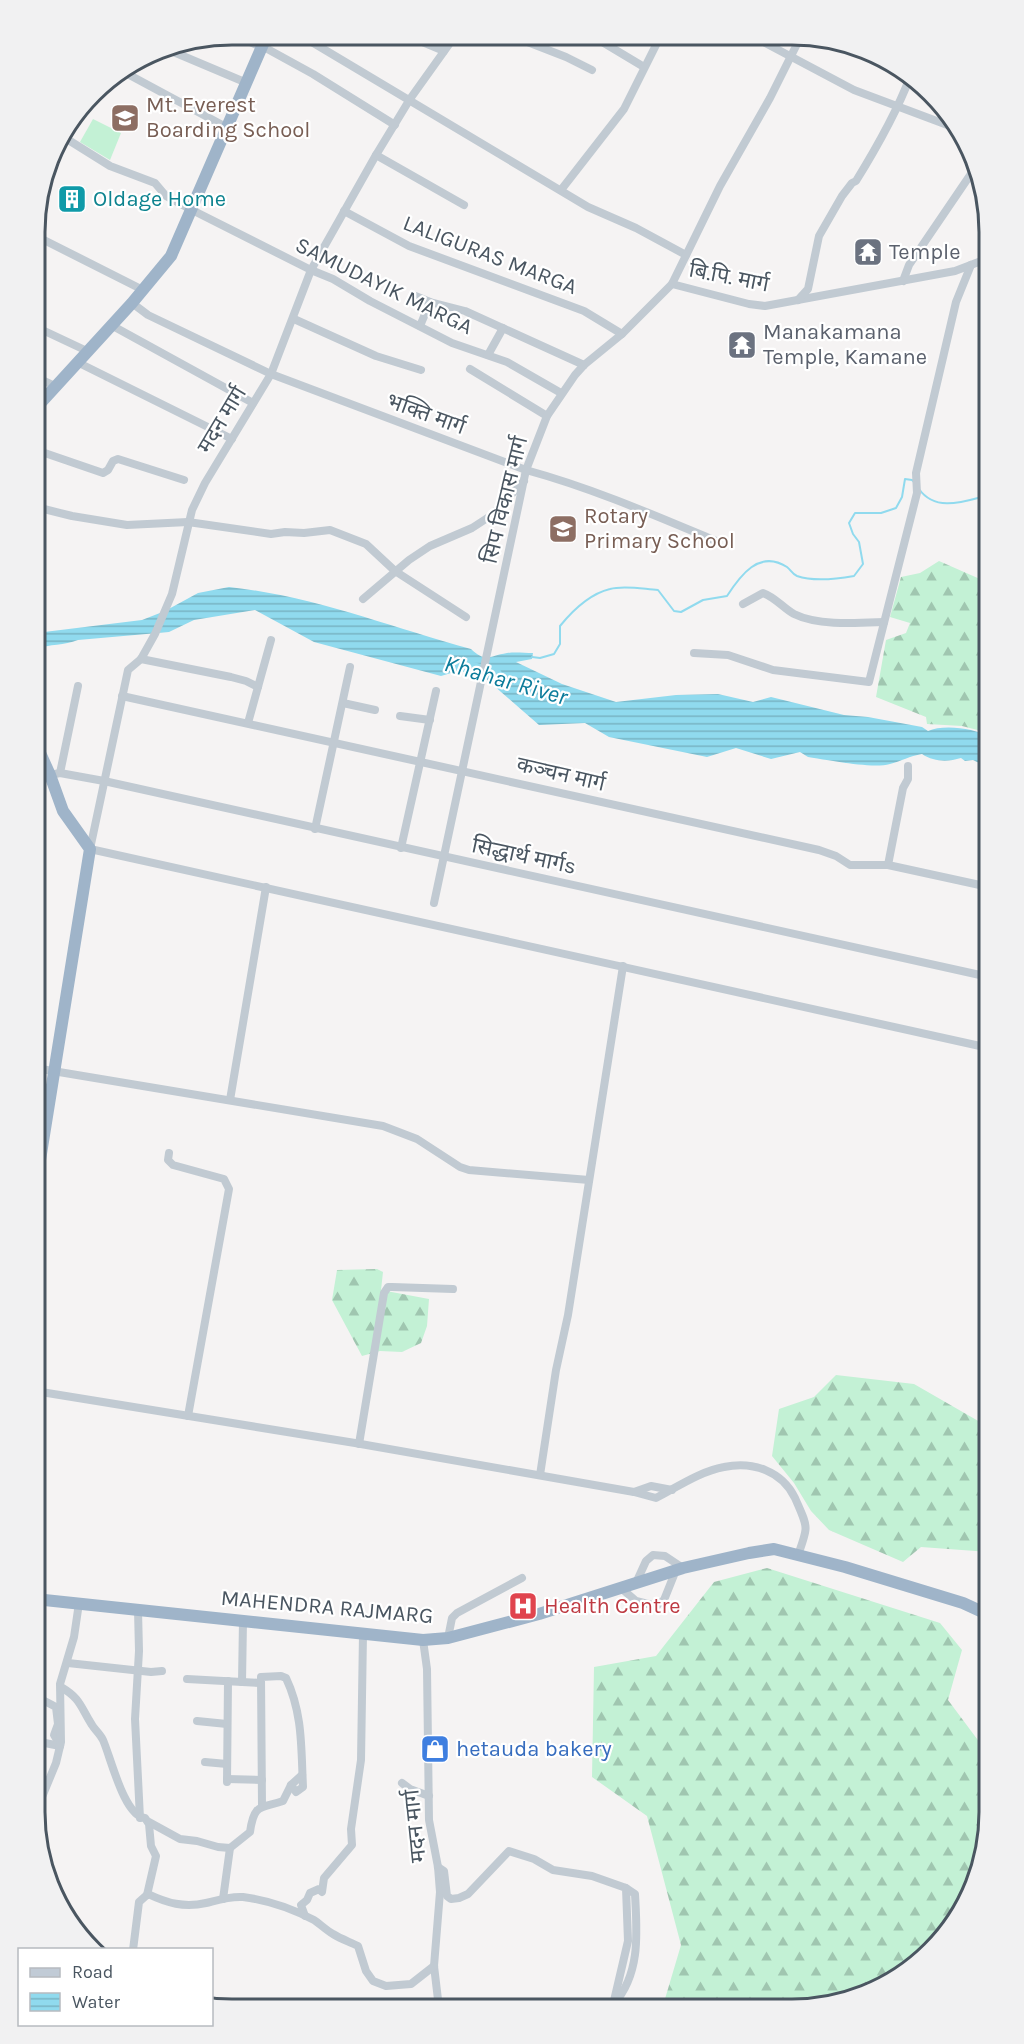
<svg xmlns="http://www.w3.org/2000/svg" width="1024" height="2044" font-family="Karla,'Noto Sans Devanagari',sans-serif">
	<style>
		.forest { fill: url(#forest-firs) }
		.park { fill: #c3f1d5 }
		.water { fill: url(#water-rules) }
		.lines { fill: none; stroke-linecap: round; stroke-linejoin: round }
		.stream { stroke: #90daee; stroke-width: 2 }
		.river { stroke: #90daee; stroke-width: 12 }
		.minor { stroke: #c1cad2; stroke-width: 8 }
		.secondary { stroke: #c1cbd6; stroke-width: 10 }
		.trunk { stroke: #9fb4c9; stroke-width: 12 }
		.labels { text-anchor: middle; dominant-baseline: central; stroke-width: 4.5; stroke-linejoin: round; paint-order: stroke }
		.education-label { font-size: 22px; fill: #785e54; stroke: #fff; text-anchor: start }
		.culture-label { font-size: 22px; fill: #0d838f; stroke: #fff; text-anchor: start }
		.worship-label { font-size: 22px; fill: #5b616d; stroke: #fff; text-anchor: start }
		.street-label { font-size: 22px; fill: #4a5661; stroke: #fff }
		.health-label { font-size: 22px; fill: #be3a42; stroke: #fff; text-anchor: start }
		.shop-label { font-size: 22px; fill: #366cbe; stroke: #fff; text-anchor: start }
		.water-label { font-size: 24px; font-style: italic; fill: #0c7c9b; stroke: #fff }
		.rim { fill: none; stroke: #4a5661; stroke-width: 3 }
	</style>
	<defs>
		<pattern id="forest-firs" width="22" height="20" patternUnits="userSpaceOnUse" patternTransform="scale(1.5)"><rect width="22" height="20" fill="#c3f1d5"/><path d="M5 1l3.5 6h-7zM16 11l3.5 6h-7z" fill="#a0c6b0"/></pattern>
		<pattern id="water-rules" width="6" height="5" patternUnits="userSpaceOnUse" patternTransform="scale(1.5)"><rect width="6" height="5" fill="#90daee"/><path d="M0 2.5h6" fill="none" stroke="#78b4c4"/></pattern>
	</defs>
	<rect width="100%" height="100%" fill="#f5f3f3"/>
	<g class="forest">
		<path d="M 939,561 L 989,583 L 989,733 L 962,726 L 927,724 L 926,717 L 876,697 L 886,640 L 906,633 L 910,623 L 890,617 L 901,577 L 920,573 Z"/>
		<path d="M 377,1269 L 383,1272 L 381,1290 L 429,1299 L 427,1326 L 421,1343 L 402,1352 L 380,1351 L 362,1356 L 332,1300 L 337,1270 Z"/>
		<path d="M 836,1375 L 914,1384 L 980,1422 L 989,1429 L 989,1552 L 921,1547 L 903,1562 L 829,1530 L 811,1511 L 794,1483 L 772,1456 L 779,1409 L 814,1397 Z"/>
		<path d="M 767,1568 L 940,1623 L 962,1650 L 948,1700 L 989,1755 L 989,1825 L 975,1887 L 949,1933 L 902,1976 L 855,1999 L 792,2009 L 662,2009 L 681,1945 L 647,1816 L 592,1777 L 594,1667 L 656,1656 L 714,1582 Z"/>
	</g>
	<path class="park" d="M 93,119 L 121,133 L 110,160 L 80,142 Z"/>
	<path class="water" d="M 229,587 C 313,596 390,627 471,649 C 486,663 489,656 507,653 C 515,652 525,653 533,653 L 532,659 L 516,662 L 562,684 L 616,702 L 676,695 L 718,694 L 753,702 L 771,697 L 844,715 L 868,717 L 922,727 L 928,731 C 943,724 975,728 989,737 L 989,768 L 973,760 L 965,761 L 961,758 C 948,762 934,762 922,754 C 909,756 902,761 890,764 C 872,769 828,760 808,757 L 800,752 L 771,759 L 736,748 L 707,757 L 609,737 L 585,723 L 539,725 L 486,679 L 486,667 L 478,665 L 441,676 L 314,642 L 255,610 L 194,620 L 169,632 L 78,640 C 64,646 50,643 36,650 L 36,633 L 142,620 L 165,611 L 198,593 Z"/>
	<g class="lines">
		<g class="stream">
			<path d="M 919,489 C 936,513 965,501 989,495"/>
			<path d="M 532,657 L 540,658 L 554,654 L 560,644 L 560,626 C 573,610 589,594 610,589 C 624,585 643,589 658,590 L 674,611 L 681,612 L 703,600 L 727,596 C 740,576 759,549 787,567 C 791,570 792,574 797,576 C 814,582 837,579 854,576 L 863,564 L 859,542 L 853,534 L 849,523 L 855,513 L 881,513 L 896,508 L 902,497 L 905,479 L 912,480 L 914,482"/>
		</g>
		<path class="river" d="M 457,664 L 496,674"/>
		<g class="minor">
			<path d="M 300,35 L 588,207 L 636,228 L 686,255"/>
			<path d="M 408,36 L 444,51"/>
			<path d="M 455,36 L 410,99 L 376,155 L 311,270 L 271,374 L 205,483 L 192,510 L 172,594 L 155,634 L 141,659 L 128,670 L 90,849 L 989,1048"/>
			<path d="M 512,36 L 566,57 L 592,70"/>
			<path d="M 594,37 L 644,67"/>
			<path d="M 756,38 L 854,90 L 950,126"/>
			<path d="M 262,46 L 313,74 L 395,125"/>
			<path d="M 164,48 L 247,83"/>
			<path d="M 122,71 L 226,127"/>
			<path d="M 62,136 L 110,166 L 155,183 L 166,196 L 190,209 L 311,270 L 333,279 L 370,301 L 452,343 L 507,362 L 561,393"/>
			<path d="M 376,155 L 464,205"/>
			<path d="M 561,190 L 624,109 L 660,37"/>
			<path d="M 344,211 L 409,246 L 584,311 L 622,334"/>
			<path d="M 36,236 L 143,290"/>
			<path d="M 903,281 L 909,265 L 977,165"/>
			<path d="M 672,284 L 749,304 L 765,306 L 955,271 L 989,258"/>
			<path d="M 413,295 L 430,302 L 465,311 L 584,365"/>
			<path d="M 798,300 L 808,289 L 819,236 L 842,196 L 852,183 L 856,181 C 877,147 896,114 910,77"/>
			<path d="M 132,303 L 148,315 L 271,374 L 526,470 C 592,488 654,515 716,541"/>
			<path d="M 294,319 L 376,356 L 421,370"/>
			<path d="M 111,325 L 253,403"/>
			<path d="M 420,326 L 430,302"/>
			<path d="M 36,327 L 87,351"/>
			<path d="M 488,355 L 503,328"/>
			<path d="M 77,362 L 232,439"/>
			<path d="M 470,369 L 547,416"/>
			<path d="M 36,377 L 55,386"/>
			<path d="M 36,450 L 103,473 L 108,470 L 113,461 L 118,459 L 184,480"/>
			<path d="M 36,507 L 72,516 L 127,525 L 188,522 L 271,534 L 285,532 L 304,533 L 330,530 L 366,544 L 395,571 L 466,617"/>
			<path d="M 363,599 L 409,560 L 430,546 L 472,528 L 492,515 L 524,481"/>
			<path d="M 743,604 L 763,593 C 775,597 783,608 794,614 C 818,626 858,623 884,622"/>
			<path d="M 694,653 L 728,655 L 773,670 L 869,682 L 917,493 L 916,473 L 956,302 L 971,265"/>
			<path d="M 141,659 L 231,677 L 246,681 L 258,687"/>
			<path d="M 122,696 L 819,850 L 836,856 L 850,865 L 888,865 L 989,887"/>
			<path d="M 343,703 L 375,710"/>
			<path d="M 400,716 L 430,720"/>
			<path d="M 248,723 L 271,640"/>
			<path d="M 60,773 L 78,686"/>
			<path d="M 50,775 L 60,773 L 104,781 L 989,977"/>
			<path d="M 315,829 L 350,667"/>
			<path d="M 401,848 L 436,691"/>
			<path d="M 888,865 L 903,788 L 908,779 L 908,766"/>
			<path d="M 434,903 L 526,470 L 547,416 L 575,375 L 584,365 L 622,334 L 672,284 L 720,186 L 770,98 L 800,38"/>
			<path d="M 35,1068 L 383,1126 L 417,1139 L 460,1167 L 469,1170 L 589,1180"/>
			<path d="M 230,1100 L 266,887"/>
			<path d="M 169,1153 L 168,1160 L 173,1165 L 224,1179 L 229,1189 L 188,1416"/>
			<path d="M 35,1391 L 355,1443 L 634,1492 L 656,1498 C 677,1487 701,1471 724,1467 C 753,1461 782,1471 795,1498 C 808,1528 809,1525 798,1555"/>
			<path d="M 359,1444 L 384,1293 L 388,1287 L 392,1287 L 453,1289"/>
			<path d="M 540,1475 L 556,1370 L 568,1315 L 623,966"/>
			<path d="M 634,1492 L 651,1486 L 672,1490"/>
			<path d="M 636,1583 L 646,1561 L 653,1555 L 665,1556 L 683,1568"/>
			<path d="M 621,1588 L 636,1601 L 656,1606 L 664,1600 L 676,1570"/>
			<path d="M 138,1610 L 139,1651 L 135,1719 L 140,1818"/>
			<path d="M 448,1638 L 452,1618 L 457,1613 L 522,1578"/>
			<path d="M 423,1640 L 427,1669 L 429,1820 L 438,1867 L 440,1892 L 434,1966 L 439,2008"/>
			<path d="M 68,1663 L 151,1672 L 162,1671"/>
			<path d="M 187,1679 L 261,1683"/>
			<path d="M 242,1682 L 243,1621"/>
			<path d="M 61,1687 C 81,1699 80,1706 92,1725 C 95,1730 100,1734 103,1740 C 111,1758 124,1816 145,1818 L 149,1824 L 151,1846 L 156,1856 L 147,1895"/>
			<path d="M 35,1696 L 56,1707 L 58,1724 L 54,1735 L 60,1745"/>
			<path d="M 197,1721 L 227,1724"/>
			<path d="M 35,1741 L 60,1746"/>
			<path d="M 205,1762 L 227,1764"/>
			<path d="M 227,1779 L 262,1780"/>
			<path d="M 227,1782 L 228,1681"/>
			<path d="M 402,1783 L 410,1789 L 429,1796"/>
			<path d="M 262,1806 L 261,1677 L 281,1676 L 286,1678 C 303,1714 301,1748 303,1787 L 296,1792 L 291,1785"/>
			<path d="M 35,1814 L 56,1763 L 61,1742 L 60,1684 L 74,1637 L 79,1603"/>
			<path d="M 149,1822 L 180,1839 L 197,1841 L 218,1847 L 230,1848"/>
			<path d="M 438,1867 L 444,1871 L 447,1896 L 451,1899 L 459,1898 L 468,1894 L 509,1851 L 534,1859 L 553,1870 L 592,1876 L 626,1888 L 628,1941 L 613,2005"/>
			<path d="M 223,1899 L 230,1848 L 250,1832 C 254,1803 260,1809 283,1801 L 291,1785 L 302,1775"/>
			<path d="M 305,1916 L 301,1905 L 307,1900 L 310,1893 L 319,1889 L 322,1892 L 324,1878 L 352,1845 L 351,1829 L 361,1760 L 363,1634"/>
			<path d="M 133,1950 L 139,1902 L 148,1894 C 167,1903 184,1908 206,1903 C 218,1900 230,1896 243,1897 C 267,1900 293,1909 314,1920 C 320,1924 326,1930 333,1934 C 341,1939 350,1942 358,1946 L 366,1971 L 373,1981 L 386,1986 L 411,1984 L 434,1966"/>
			<path d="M 614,2004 C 641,1973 637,1932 635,1894 L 626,1888"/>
		</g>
		<path class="secondary" d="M 236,35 L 262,46"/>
		<g class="trunk">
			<path d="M 36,408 L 132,303 L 171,256 L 267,35"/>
			<path d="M 35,1191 L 90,849 L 63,811 L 50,775 L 36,744"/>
			<path d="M 35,1599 L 423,1640 L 448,1638 L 539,1614 L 683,1568 L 749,1553 L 774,1549 L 845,1567 L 963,1603 L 989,1615"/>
		</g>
	</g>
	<defs>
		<g id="school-square" transform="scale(1.5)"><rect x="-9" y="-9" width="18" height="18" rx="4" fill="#8d6e63" stroke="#fff"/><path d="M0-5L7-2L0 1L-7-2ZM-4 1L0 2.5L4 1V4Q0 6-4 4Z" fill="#fff"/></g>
		<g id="building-square" transform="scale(1.5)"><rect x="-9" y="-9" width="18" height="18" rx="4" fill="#0f9aa8" stroke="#fff"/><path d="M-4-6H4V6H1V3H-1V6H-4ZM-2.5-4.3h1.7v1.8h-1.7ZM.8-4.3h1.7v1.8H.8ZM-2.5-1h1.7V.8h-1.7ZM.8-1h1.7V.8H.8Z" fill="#fff"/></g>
		<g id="temple-square" transform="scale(1.5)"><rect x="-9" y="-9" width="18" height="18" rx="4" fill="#6b7280" stroke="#fff"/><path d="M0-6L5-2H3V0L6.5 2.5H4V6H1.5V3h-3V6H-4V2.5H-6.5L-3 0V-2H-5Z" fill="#fff"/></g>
		<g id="hospital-square" transform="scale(1.5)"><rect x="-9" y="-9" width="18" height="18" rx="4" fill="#e0444e" stroke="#fff"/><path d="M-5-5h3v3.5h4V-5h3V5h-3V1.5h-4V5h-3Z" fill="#fff"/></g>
		<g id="shop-square" transform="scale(1.5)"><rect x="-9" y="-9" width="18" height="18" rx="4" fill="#3f7fe0" stroke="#fff"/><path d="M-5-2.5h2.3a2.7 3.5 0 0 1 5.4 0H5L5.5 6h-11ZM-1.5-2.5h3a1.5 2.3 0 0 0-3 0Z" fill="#fff"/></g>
	</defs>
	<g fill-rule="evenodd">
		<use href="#school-square" x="125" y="118"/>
		<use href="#building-square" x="72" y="199"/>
		<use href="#temple-square" x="868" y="252"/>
		<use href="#temple-square" x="742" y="345"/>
		<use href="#school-square" x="563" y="529"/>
		<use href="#hospital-square" x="523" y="1606"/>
		<use href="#shop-square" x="435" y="1749"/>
	</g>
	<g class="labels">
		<g class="education-label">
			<text x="146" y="105">Mt. Everest<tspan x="146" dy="25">Boarding School</tspan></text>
			<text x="584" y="516">Rotary<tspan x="584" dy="25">Primary School</tspan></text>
		</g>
		<g class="culture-label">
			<text x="93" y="199">Oldage Home</text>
		</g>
		<g class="worship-label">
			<text x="889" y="252">Temple</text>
			<text x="763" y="332">Manakamana<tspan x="763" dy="25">Temple, Kamane</tspan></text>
		</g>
		<g class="street-label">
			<text transform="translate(490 255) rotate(21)">LALIGURAS MARGA</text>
			<text transform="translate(729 277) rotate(11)">बि.पि. मार्ग</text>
			<text transform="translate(384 286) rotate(26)">SAMUDAYIK MARGA</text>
			<text transform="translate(426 414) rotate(20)">भक्ति मार्ग</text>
			<text transform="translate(222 420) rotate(-59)">मदन मार्ग</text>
			<text transform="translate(505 500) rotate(-76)">सिप विकास मार्ग</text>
			<text transform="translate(561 774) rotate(13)">कञ्चन मार्ग</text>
			<text transform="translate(524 856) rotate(12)">सिद्धार्थ मार्गs</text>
			<text transform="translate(327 1607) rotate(5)">MAHENDRA RAJMARG</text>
			<text transform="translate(415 1826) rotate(-96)">मदन मार्ग</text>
		</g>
		<g class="health-label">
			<text x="544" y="1606">Health Centre</text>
		</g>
		<g class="shop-label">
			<text x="456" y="1749">hetauda bakery</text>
		</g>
		<g class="water-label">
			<text transform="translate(506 680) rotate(16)">Khahar River</text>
		</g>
	</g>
	<path d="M0 0H1024V2044H0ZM232 45H792A187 187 0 0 1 979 232V1812A187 187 0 0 1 792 1999H232A187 187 0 0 1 45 1812V232A187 187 0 0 1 232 45Z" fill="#f1f1f2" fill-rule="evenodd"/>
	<path class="rim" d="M232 45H792A187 187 0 0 1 979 232V1812A187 187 0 0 1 792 1999H232A187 187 0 0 1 45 1812V232A187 187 0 0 1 232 45Z"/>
	<rect x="18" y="1948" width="195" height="78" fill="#ffffff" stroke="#b7bbc0" stroke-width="1.5"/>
	<rect x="30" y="1968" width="30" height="9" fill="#c1cbd6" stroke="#b7bbc0" stroke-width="1.5"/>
	<text x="72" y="1978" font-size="18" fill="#4a5661">Road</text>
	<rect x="30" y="1993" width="30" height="18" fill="url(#water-rules)" stroke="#b7bbc0" stroke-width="1.5"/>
	<text x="72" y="2008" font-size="18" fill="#4a5661">Water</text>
</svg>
